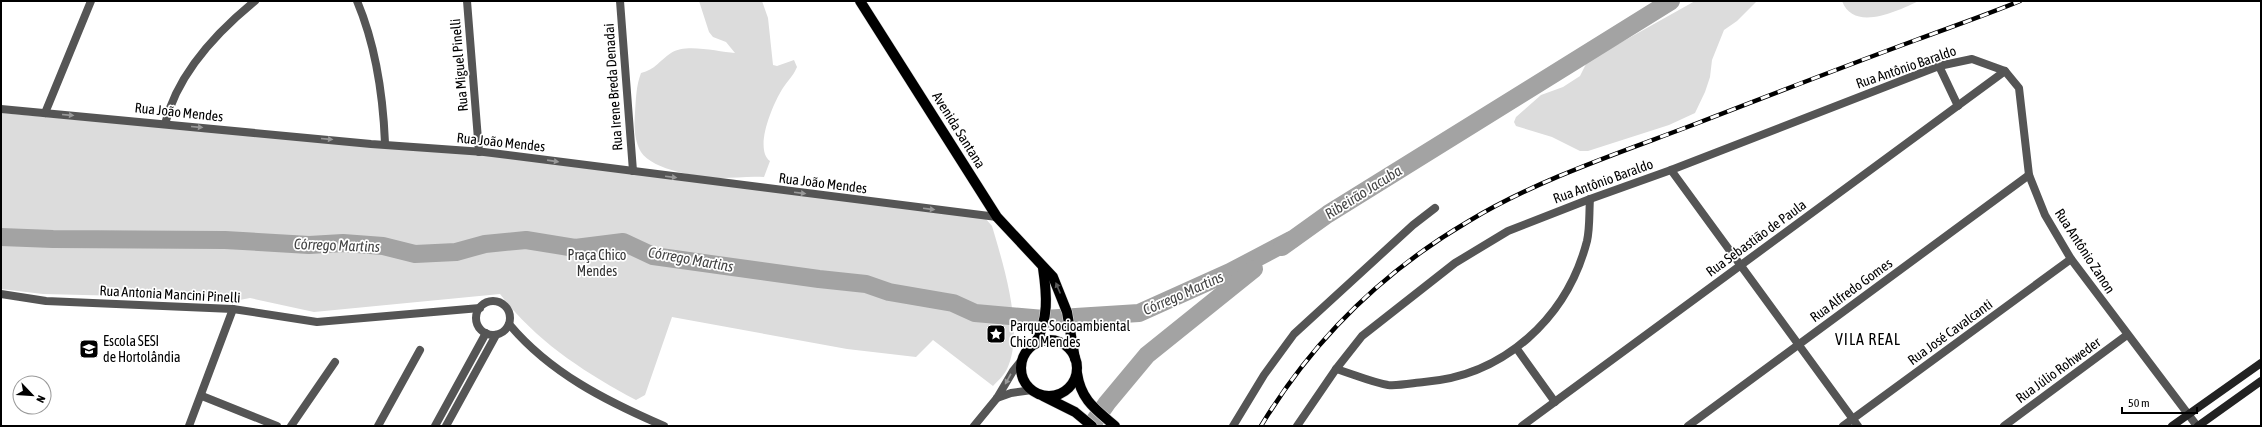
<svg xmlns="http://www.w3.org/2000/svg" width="2262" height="427" font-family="'Asap Condensed',sans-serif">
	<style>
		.green { fill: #dcdcdc }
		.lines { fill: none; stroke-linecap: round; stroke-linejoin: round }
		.river { stroke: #a3a3a3; stroke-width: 18 }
		.primary-casing { stroke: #dbdbdb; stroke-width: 11 }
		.minor { stroke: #555; stroke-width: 8 }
		.tertiary { stroke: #555; stroke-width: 8 }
		.secondary { stroke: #222; stroke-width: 8 }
		.primary { stroke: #000; stroke-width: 10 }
		.rail-casing { stroke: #000; stroke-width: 4.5 }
		.rail { stroke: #fff; stroke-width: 3; stroke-dasharray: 9; stroke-linecap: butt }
		.oneway { fill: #999 }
		.oneway2 { fill: #595959 }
		.labels { text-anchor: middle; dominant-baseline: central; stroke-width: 3.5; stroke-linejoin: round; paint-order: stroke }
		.street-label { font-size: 14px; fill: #000; stroke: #fff }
		.park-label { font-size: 14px; fill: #333; stroke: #fff }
		.poi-label { font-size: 14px; fill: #000; stroke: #fff; text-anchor: start }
		.water-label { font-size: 15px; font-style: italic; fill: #444; stroke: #fff }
		.quarter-label { font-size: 16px; letter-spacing: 1px; fill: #000; stroke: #fff }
	</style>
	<rect width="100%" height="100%" fill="#fff"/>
	<g class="green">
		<path d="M 699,1 L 762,1 L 768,18 L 773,65 L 777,66 L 794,60 L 797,67 C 793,77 785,83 780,93 C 772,107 754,149 770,161 L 764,177 C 749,176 735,178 721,178 C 701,178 652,170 641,152 C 634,140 634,125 635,113 C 636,99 636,86 641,73 C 655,70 660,60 671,53 C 686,43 718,52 735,53 L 726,42 L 713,37 L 709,32 Z"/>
		<path d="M 1695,1 L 1757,1 L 1737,21 L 1724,30 L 1712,60 L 1710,77 L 1705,92 L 1695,113 L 1669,125 L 1588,151 L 1580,151 L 1552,137 L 1516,126 L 1514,122 L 1516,117 L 1541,95 L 1563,87 L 1580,76 L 1591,54 L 1596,55 L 1604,52 Z"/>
		<path d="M 1842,1 L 1919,1 C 1899,10 1854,33 1842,1 Z"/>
		<path d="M 1,113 L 485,155 L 985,218 L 992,226 C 1003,264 1025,331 1007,369 C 1004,375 998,381 993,386 L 933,340 L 916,357 L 847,349 L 672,317 L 645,395 L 636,400 C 584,372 537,342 500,294 L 314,312 L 250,298 L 229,302 L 205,298 L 43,294 L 1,289 Z"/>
	</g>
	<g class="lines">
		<g class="river">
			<path d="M 1,237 L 53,239 L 225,240 L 309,245 L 343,243 L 383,246 L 415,254 L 456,252 L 485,244 L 526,240 L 575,248 L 623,242 L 653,256 L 819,279 L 866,284 L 889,292 L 953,303 L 975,313 L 1044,319 L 1139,313 L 1230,272 L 1291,240"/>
			<path d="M 1282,247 L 1328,214 L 1671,1"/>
			<path d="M 1091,426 L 1107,403 L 1147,355 L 1254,269"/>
		</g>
		<g class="primary-casing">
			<g id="primary">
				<path d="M 860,1 L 997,217 L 1053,277 L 1067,312 L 1075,359"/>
				<circle cx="1049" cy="368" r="28"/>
				<path d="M 1035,344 C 1049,319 1047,295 1043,268"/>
				<path d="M 1077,373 C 1081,400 1095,409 1115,426"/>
				<path d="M 1043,396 L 1075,412 L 1092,426"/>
			</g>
		</g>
		<g class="minor">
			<path d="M 357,1 C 376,46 383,94 385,143"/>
			<path d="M 467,1 L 479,152"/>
			<path d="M 620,1 L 633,171"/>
			<path d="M 1939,66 L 1958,106"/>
			<path d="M 1,109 L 371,144 L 484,152 L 997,217"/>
			<path d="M 45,113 L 91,1"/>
			<path d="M 165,124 C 177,75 217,32 255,1"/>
			<path d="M 1671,170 L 1858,426"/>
			<path d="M 1,294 L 46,301 L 233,309 L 317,322 L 480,308"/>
			<circle cx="493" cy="318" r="17"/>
			<path d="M 509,324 C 550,373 606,401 664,426"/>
			<path d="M 1517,349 L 1555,402"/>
			<path d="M 1336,369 C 1353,374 1371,382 1388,385 C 1399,386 1413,383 1424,382 C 1504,376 1567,318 1587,241 C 1590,228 1589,212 1590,199"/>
			<path d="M 202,396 L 277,426"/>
			<path d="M 189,426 L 233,309"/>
			<path d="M 291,426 L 335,362"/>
			<path d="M 378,426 L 420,350"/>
			<path d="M 435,426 L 486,333"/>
			<path d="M 446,426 L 496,335"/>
			<path d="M 1233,426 L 1264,375 L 1294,334 L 1413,225 L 1435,208"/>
			<path d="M 1297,426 L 1336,369 L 1362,336 L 1455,263 L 1508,231 L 1590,199 L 1671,170 L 1939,66 L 1972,59 L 2005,71 L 2019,88 L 2029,175 L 2045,215 L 2071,259 L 2197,426"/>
			<path d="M 1522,426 L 2005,71"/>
			<path d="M 1688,426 L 2029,175"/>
			<path d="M 1843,426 L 2071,259"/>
			<path d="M 2004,426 L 2127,335"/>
		</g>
		<g class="tertiary">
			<path d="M 997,398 L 1011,393 L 1032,390"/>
			<path d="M 974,426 L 997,398 L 1013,371 L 1021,361"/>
		</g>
		<g class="secondary">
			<path d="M 2172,426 L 2261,363"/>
			<path d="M 2198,426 L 2261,381"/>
		</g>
		<use href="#primary" class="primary"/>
		<g class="rail-casing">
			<path id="rail" d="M 1261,426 C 1313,340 1382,272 1469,221 C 1537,180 1616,154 1690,126 C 1765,97 1840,68 1916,40 C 1951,27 1986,15 2020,1"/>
		</g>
		<use href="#rail" class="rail"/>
	</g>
	<defs><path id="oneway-solid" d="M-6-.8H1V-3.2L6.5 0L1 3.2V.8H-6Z"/></defs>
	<g class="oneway">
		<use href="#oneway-solid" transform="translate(68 115) rotate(5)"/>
		<use href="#oneway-solid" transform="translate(197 127) rotate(5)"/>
		<use href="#oneway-solid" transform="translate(327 139) rotate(5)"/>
		<use href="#oneway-solid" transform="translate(553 161) rotate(8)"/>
		<use href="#oneway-solid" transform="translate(671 177) rotate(7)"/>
		<use href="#oneway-solid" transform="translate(800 193) rotate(7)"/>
		<use href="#oneway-solid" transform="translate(929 209) rotate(7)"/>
		<use href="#oneway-solid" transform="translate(1008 379) rotate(119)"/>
	</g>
	<use class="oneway2" href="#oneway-solid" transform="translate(1058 288) rotate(-113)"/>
	<defs>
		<g id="sight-square" transform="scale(1)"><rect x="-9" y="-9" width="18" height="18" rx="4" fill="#000" stroke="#fff"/><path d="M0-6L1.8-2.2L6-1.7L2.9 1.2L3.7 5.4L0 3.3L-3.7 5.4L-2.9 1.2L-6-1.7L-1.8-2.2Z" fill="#fff"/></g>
		<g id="school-square" transform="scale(1)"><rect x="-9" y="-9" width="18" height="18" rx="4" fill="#000" stroke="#fff"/><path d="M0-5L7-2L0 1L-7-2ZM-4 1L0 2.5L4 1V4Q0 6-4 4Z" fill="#fff"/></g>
	</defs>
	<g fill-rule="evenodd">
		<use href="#sight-square" x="996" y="334"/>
		<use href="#school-square" x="89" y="349"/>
	</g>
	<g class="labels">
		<g class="street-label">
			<text transform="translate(459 65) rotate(-95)">Rua Miguel Pinelli</text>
			<text transform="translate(1906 67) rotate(-19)">Rua Antônio Baraldo</text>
			<text transform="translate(613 87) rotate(-94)">Rua Irene Breda Denadai</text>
			<text transform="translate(179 112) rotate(6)">Rua João Mendes</text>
			<text transform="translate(959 130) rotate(58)">Avenida Santana</text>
			<text transform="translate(501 142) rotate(6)">Rua João Mendes</text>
			<text transform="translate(1603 181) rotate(-20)">Rua Antônio Baraldo</text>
			<text transform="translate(823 183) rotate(7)">Rua João Mendes</text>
			<text transform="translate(1756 238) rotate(-36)">Rua Sebastião de Paula</text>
			<text transform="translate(2085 251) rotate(57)">Rua Antônio Zanon</text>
			<text transform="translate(1851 290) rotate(-36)">Rua Alfredo Gomes</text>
			<text transform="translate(170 294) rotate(3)">Rua Antonia Mancini Pinelli</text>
			<text transform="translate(1950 332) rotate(-36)">Rua José Cavalcanti</text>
			<text transform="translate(2058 370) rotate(-36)">Rua Júlio Rohweder</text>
		</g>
		<g class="park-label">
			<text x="597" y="255">Praça Chico<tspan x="597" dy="16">Mendes</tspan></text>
		</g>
		<g class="poi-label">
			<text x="1010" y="326">Parque Socioambiental<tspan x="1010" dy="16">Chico Mendes</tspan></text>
			<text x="103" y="341">Escola SESI<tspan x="103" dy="16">de Hortolândia</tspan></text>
		</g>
		<g class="water-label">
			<text transform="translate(1363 192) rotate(-32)">Ribeirão Jacuba</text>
			<text transform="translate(337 245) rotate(2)">Córrego Martins</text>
			<text transform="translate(691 259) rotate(10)">Córrego Martins</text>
			<text transform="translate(1183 293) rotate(-24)">Córrego Martins</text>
		</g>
		<g class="quarter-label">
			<text x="1868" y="339">VILA REAL</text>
		</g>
	</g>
	<rect width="2262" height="427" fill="none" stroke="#000000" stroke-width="4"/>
	<g transform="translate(32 395) rotate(115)"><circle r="19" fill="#ffffff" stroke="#999999"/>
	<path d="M0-3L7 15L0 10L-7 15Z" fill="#000000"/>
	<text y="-6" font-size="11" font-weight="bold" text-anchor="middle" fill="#000000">N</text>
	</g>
	<path d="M2122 407v6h75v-6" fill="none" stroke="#000000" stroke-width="2"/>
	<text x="2128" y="407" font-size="12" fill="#000000" stroke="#ffffff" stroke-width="3" paint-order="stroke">50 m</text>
</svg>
